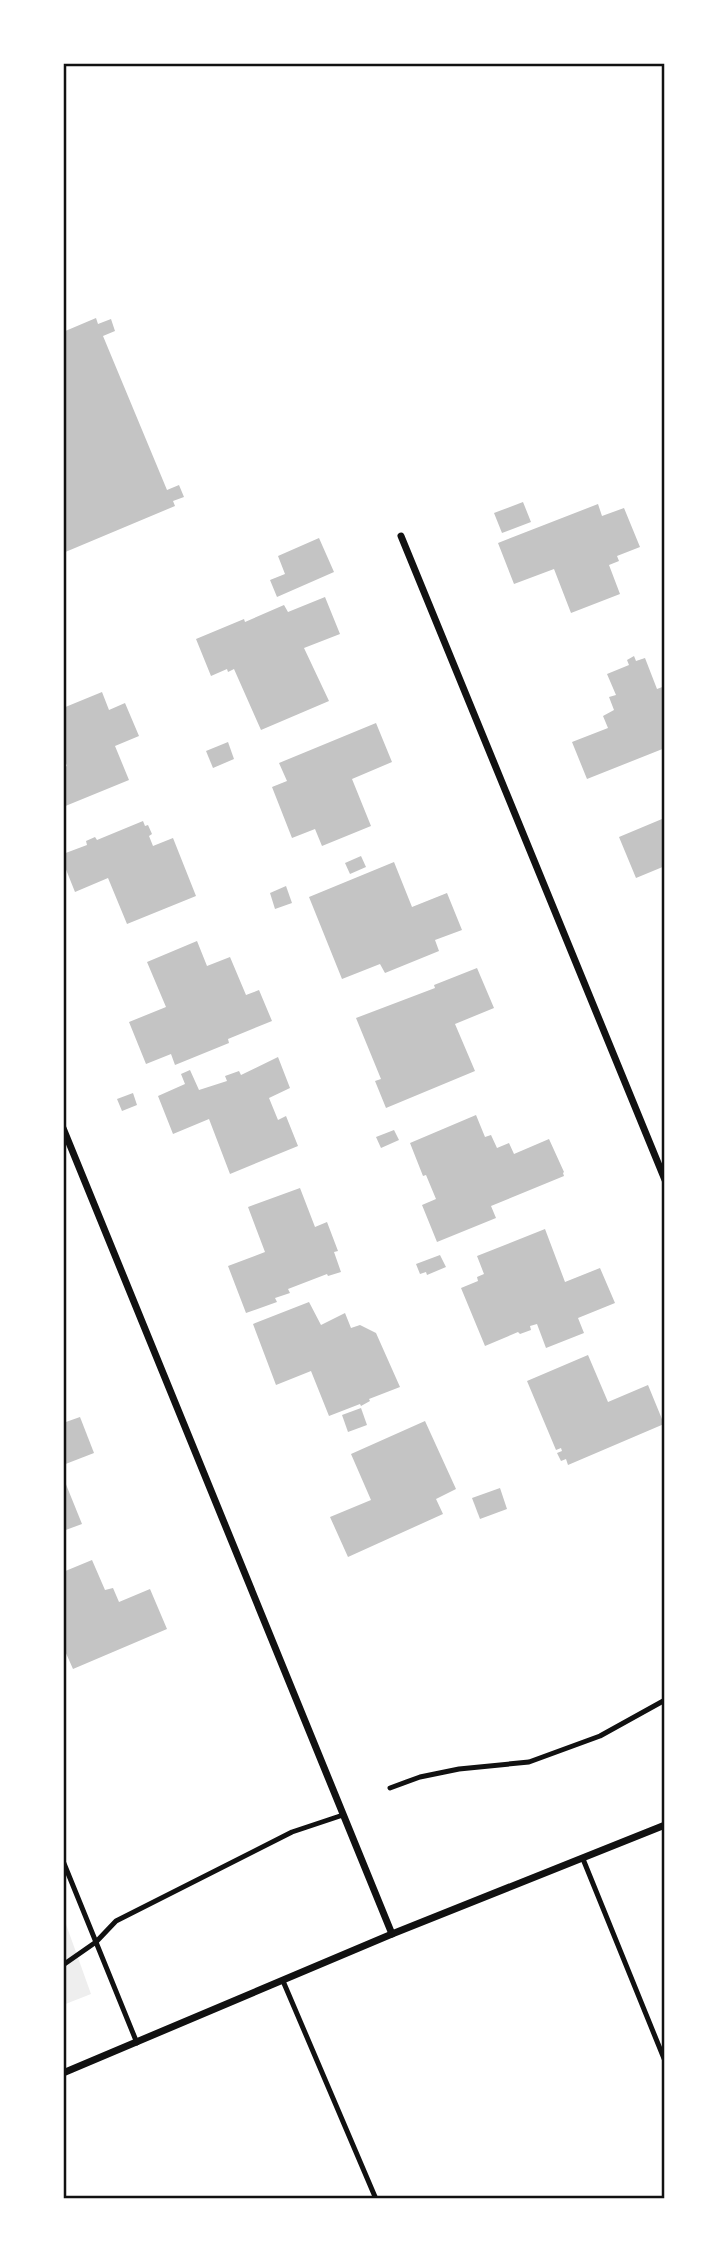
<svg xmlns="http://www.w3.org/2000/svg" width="728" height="2262" font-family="'Noto Sans',sans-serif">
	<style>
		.green { fill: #eee }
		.building { fill: #c4c4c4 }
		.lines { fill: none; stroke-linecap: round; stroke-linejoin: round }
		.service { stroke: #111; stroke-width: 5 }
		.minor { stroke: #111; stroke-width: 7 }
		.neatline { fill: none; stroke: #111; stroke-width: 2.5 }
	</style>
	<rect width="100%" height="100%" fill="#fff"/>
	<path class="green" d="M 63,1916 L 91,1994 L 63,2005 Z"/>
	<g class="building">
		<path d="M 96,318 L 98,324 L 111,319 L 115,331 L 103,336 L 167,490 L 179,485 L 184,497 L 173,501 L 175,506 L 63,553 L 63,332 Z"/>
		<path d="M 523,502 L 531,522 L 502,533 L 494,513 Z"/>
		<path d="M 598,504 L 602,516 L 624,508 L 640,547 L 617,556 L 619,561 L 609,565 L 620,594 L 571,613 L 554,569 L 514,584 L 498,543 Z"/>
		<path d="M 319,538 L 334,572 L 277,597 L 270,580 L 285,574 L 278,556 Z"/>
		<path d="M 325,597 L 340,634 L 304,648 L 329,701 L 261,730 L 234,669 L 228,672 L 227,669 L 211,676 L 196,639 L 244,619 L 245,622 L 284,605 L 288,612 Z"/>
		<path d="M 634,656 L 636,661 L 645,658 L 657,689 L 665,686 L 665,748 L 587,779 L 572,742 L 608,728 L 603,716 L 614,710 L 609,697 L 616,695 L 607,674 L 629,665 L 627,660 Z"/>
		<path d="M 102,692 L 109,710 L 125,703 L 139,736 L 115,746 L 129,780 L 63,807 L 63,768 L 67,766 L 63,755 L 63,708 Z"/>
		<path d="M 376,723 L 392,762 L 352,779 L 371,826 L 322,846 L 315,829 L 292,838 L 272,787 L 287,781 L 279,763 Z"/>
		<path d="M 228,742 L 234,759 L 213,768 L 206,751 Z"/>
		<path d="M 662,819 L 663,822 L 665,821 L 665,866 L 636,878 L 619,837 Z"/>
		<path d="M 143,821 L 145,826 L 148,825 L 152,834 L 149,836 L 153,846 L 173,838 L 196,896 L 127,924 L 108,878 L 75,892 L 63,862 L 63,854 L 87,845 L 86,841 L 95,837 L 97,840 Z"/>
		<path d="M 361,856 L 366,867 L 350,874 L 345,863 Z"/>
		<path d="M 394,862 L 412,907 L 447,893 L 462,930 L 435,940 L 439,951 L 385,973 L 380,964 L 342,979 L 309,897 Z"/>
		<path d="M 286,886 L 292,903 L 275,909 L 270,893 Z"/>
		<path d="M 197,941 L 207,966 L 230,957 L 246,995 L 259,990 L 272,1021 L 228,1039 L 229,1043 L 175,1065 L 171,1054 L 146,1064 L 129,1022 L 166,1007 L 147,962 Z"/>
		<path d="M 477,968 L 494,1008 L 455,1024 L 475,1071 L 386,1108 L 375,1081 L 381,1079 L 356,1018 L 435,988 L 434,985 Z"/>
		<path d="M 278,1057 L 290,1088 L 269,1098 L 278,1120 L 286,1116 L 298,1146 L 230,1174 L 209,1119 L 173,1134 L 158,1096 L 185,1084 L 181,1074 L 190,1070 L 199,1090 L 227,1081 L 225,1076 L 239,1071 L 241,1075 Z"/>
		<path d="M 133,1093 L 137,1105 L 122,1111 L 117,1099 Z"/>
		<path d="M 476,1115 L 485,1137 L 491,1135 L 497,1148 L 509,1143 L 514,1154 L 549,1139 L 564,1172 L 563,1173 L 564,1176 L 491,1206 L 496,1218 L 437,1242 L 422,1205 L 436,1199 L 426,1175 L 423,1176 L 410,1143 Z"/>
		<path d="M 394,1130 L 399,1140 L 381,1148 L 376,1137 Z"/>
		<path d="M 300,1188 L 315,1227 L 327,1222 L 338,1251 L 334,1252 L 341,1272 L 328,1276 L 327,1274 L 288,1289 L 290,1293 L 275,1298 L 277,1302 L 246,1313 L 228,1266 L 265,1252 L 248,1207 Z"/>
		<path d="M 545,1229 L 565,1282 L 600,1268 L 615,1303 L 578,1318 L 584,1333 L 546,1348 L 537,1324 L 530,1326 L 531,1330 L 520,1334 L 518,1332 L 485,1346 L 461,1288 L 478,1281 L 477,1277 L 484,1274 L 477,1256 Z"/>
		<path d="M 440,1255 L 446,1267 L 427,1275 L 426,1272 L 420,1274 L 416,1264 Z"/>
		<path d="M 309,1302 L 321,1325 L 345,1313 L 351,1328 L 360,1325 L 376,1333 L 400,1387 L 369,1399 L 370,1401 L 361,1406 L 360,1404 L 329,1416 L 311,1371 L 276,1385 L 253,1324 Z"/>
		<path d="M 588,1355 L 608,1402 L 648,1385 L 664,1424 L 568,1465 L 566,1459 L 561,1461 L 557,1453 L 562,1451 L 561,1448 L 556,1450 L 527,1381 Z"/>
		<path d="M 361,1408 L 367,1425 L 348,1432 L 342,1415 Z"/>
		<path d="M 80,1417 L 94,1453 L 63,1465 L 63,1423 Z"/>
		<path d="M 425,1421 L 456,1489 L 436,1499 L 443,1514 L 348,1557 L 330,1517 L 371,1500 L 351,1454 Z"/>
		<path d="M 63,1477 L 82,1524 L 63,1531 Z"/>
		<path d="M 500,1488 L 507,1509 L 480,1519 L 472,1498 Z"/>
		<path d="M 92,1560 L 105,1590 L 113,1588 L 119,1602 L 150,1589 L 167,1629 L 73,1669 L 65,1651 L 63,1652 L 63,1572 Z"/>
	</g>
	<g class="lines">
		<g class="service">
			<path d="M 390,1788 L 420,1777 L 459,1769 L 529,1762 L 600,1736 L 665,1700"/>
			<path d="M 583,1859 L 665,2061"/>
			<path d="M 63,1861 L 137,2043"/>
			<path d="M 63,1965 L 96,1942 L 116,1921 L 292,1832 L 343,1815"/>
			<path d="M 283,1981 L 376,2199"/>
		</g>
		<g class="minor">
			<path d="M 401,536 L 665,1180"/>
			<path d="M 63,1128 L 392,1934"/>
			<path d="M 63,2073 L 392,1934 L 665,1825"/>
		</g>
	</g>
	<rect width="728" height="2262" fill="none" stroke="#ffffff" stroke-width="130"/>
	<rect x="65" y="65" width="598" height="2132" class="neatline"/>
</svg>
